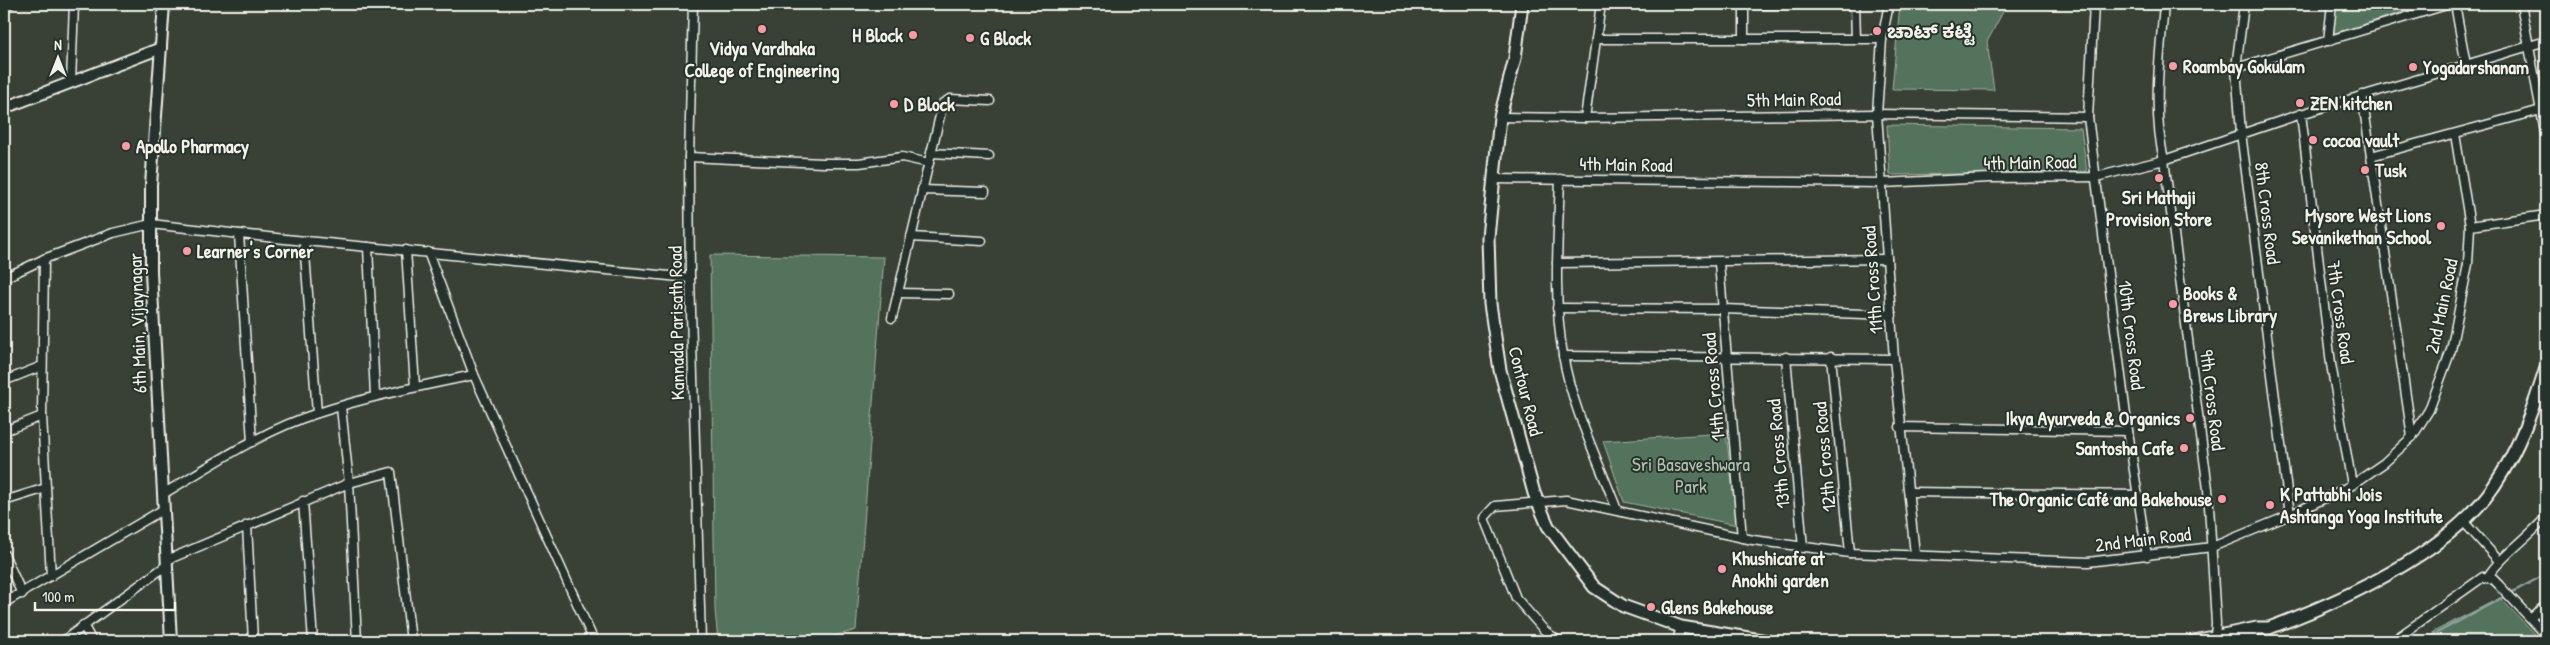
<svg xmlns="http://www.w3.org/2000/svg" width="2550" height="645" font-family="'Patrick Hand','Noto Sans Kannada',sans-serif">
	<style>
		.green { fill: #52735d; stroke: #a3b2a2 }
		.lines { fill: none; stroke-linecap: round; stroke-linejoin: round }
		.stream { stroke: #8fa2a1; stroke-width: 2.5 }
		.minor-casing { stroke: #f4f1e8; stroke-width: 11 }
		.tertiary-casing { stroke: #f4f1e8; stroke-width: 14 }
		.secondary-casing { stroke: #f4f1e8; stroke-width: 15 }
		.minor { stroke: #26332d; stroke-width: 8 }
		.tertiary { stroke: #26332d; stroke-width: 10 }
		.secondary { stroke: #26332d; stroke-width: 11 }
		.poi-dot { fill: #ff9aa2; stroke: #26332d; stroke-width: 2 }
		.labels { text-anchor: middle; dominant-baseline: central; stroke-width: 4; stroke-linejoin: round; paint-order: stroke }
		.poi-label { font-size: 19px; font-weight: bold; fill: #f4f1e8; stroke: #26332d; text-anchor: start }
		.street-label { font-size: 19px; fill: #f4f1e8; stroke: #26332d }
		.park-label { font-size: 19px; fill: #b3bfb0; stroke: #26332d }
	</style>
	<rect width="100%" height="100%" fill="#394137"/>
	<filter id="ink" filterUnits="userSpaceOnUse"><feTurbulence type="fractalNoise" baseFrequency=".02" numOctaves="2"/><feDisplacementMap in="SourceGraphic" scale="10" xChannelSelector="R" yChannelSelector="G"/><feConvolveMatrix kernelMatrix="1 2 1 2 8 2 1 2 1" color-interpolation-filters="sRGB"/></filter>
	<g filter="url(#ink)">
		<g class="green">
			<path d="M 1900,4 L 2007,4 L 1987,42 L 1994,90 L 1892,89 Z"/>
			<path d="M 2336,4 L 2428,4 L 2333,34 Z"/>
			<path d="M 1887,125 L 2081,128 L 2087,172 L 1890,175 Z"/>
			<path d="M 710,255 L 884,257 L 856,630 L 828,638 L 827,641 L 718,641 L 715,610 Z"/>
			<path d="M 1726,433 L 1737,525 L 1624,502 L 1603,441 Z"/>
			<path d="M 2500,598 L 2542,641 L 2436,641 L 2433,632 Z"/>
		</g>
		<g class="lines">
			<path class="stream" d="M 2422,641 L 2546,574"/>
			<g class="minor-casing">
				<g id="minor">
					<path d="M 693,4 L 689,157 L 690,278 L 701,641"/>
					<path d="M 1724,4 L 1855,4"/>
					<path d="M 1744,4 L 1744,39"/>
					<path d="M 1855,4 L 1856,39"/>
					<path d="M 1889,4 L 1882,39 L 1877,114 L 1894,359 L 1915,554"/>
					<path d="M 2094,4 L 2088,117 L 2128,431 L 2147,556"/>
					<path d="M 2164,4 C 2160,56 2152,109 2164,160 L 2208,489 L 2216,623 L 2215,637"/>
					<path d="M 2244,4 L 2236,68 L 2241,133 L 2290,515"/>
					<path d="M 2455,4 L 2466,65"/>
					<path d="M 2521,4 L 2546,138"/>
					<path d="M 4,6 L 10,4"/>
					<path d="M 1596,39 L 1882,39"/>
					<path d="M 2328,41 L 2332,4"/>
					<path d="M 2236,68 L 2450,4"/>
					<path d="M 71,82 L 74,4"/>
					<path d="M 2362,95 L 2412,437"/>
					<path d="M 2301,114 L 2331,364 L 2352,485"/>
					<path d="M 1500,117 L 1585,118 L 1877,114 L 2088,117"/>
					<path d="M 1585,118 L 1601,4"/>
					<path d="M 931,153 L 989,156"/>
					<path d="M 2371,156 L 2541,110"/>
					<path d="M 689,157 L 823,163 L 859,163 L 902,157 L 929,163"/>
					<path d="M 1494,179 L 1882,183 L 1990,178 L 2096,177 L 2164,160 L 2301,114 L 2546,41"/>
					<path d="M 1560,179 C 1558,238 1553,297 1563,355 C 1572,408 1598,460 1617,510"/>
					<path d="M 922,190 L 985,192"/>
					<path d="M 2470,226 L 2546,215"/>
					<path d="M 239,234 L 252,442"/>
					<path d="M 911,237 L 982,241"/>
					<path d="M 304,241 L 317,413"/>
					<path d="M 368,247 L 375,395"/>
					<path d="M 406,250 L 415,387"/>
					<path d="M 428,252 L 474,375 L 594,641"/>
					<path d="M 44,259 L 42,416 L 51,576"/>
					<path d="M 1557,263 L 1887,259"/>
					<path d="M 1719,263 L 1742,538"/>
					<path d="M 4,278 L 44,259 L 113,233 L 151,224 L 285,239 L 690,278"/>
					<path d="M 898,293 L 949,294"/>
					<path d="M 1557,308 L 1723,309 L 1892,315"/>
					<path d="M 892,318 L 943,103 L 950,99 L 990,101"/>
					<path d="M 1563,356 L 1894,359"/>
					<path d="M 1786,357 L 1803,548"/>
					<path d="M 1831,357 L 1850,553"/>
					<path d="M 4,381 L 42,366"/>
					<path d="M 341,407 L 349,483 L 357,641"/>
					<path d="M 1900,427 L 2128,431"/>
					<path d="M 4,431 L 42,416"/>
					<path d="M 1909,492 L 2138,495"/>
					<path d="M 163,494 C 212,465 263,430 318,413 C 369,396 421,386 474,375"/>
					<path d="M 4,501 L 46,488"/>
					<path d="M 303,501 L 313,641"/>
					<path d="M 2463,521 L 2500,562"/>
					<path d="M 247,525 L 253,641"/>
					<path d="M 4,554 L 22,594"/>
					<path d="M 167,560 L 349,483 L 391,472 L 411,641"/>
					<path d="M 2488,577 C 2496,560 2532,535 2546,517"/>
					<path d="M 4,603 L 164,509"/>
					<path d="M 2531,617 L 2546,605"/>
					<path d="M 83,625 L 92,641"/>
					<path d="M 63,641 L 167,565"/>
					<path d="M 1558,641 L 1544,630 L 1516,598 L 1484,518 L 1495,506 L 1566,500 L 1753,540 L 1850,553 L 2088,562 L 2212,547 L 2290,515 L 2352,485 L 2384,463 L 2412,437 L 2429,410 L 2451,350 L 2468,264 L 2470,226 L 2455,134"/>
					<path d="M 1677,641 L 1681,627"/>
					<path d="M 2393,641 L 2483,577 L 2493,579 L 2499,585 L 2546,635"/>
				</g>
			</g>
			<g class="tertiary-casing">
				<g id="tertiary">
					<path d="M 164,4 L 151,185 L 151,272 L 171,641"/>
					<path d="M 4,108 L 161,48"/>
				</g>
			</g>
			<g class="secondary-casing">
				<g id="secondary">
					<path d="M 1522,4 L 1515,58 L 1500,117 L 1488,237 L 1490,304 L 1500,370 L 1534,493 L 1548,526 L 1594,587 L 1623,606 L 1681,627 L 1767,641"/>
					<path d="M 2194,641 L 2257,628 L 2269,628 C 2342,601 2450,552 2494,486 C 2519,449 2533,409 2546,368"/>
					<path d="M 2234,641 L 2252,636"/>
				</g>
			</g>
			<use href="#minor" class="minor"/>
			<use href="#tertiary" class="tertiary"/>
			<use href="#secondary" class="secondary"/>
		</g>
	</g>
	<g class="poi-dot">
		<circle cx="762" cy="29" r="5"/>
		<circle cx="1877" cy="31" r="5"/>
		<circle cx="913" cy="35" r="5"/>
		<circle cx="970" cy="38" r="5"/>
		<circle cx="2173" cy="66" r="5"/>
		<circle cx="2413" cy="67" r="5"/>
		<circle cx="2300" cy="103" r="5"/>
		<circle cx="894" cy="104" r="5"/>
		<circle cx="2313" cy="140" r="5"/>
		<circle cx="126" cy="146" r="5"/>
		<circle cx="2365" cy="170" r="5"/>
		<circle cx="2159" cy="178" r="5"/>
		<circle cx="2441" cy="226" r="5"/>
		<circle cx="187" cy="251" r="5"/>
		<circle cx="2173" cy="304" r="5"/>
		<circle cx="2190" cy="418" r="5"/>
		<circle cx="2184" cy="448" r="5"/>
		<circle cx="2222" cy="499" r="5"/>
		<circle cx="2270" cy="505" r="5"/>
		<circle cx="1722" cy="569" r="5"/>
		<circle cx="1651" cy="607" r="5"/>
	</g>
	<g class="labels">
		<g class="poi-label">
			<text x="1887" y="31">ಚಾಟ್ ಕಟ್ಟೆ</text>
			<text x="903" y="35" text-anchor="end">H Block</text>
			<text x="980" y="38">G Block</text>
			<text x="762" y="48" text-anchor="middle">Vidya Vardhaka<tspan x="762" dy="22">College of Engineering</tspan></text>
			<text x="2183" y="66">Roambay Gokulam</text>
			<text x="2423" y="67">Yogadarshanam</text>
			<text x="2310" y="103">ZEN kitchen</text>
			<text x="904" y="104">D Block</text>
			<text x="2323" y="140">cocoa vault</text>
			<text x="136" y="146">Apollo Pharmacy</text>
			<text x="2375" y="170">Tusk</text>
			<text x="2159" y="197" text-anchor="middle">Sri Mathaji<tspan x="2159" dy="22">Provision Store</tspan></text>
			<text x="2431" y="215" text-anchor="end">Mysore West Lions<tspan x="2431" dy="22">Sevanikethan School</tspan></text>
			<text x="197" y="251">Learner's Corner</text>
			<text x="2183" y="293">Books &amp;<tspan x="2183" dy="22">Brews Library</tspan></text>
			<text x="2180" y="418" text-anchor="end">Ikya Ayurveda &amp; Organics</text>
			<text x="2174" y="448" text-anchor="end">Santosha Cafe</text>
			<text x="2280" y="494">K Pattabhi Jois<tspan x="2280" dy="22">Ashtanga Yoga Institute</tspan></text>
			<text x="2212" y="499" text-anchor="end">The Organic Café and Bakehouse</text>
			<text x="1732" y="558">Khushicafe at<tspan x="1732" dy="22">Anokhi garden</tspan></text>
			<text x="1661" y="607">Glens Bakehouse</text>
		</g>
		<g class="street-label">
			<text transform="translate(1794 99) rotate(-1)">5th Main Road</text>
			<text transform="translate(2030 162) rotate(-1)">4th Main Road</text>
			<text transform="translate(1626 164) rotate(1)">4th Main Road</text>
			<text transform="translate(2268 213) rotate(83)">8th Cross Road</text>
			<text transform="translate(1872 280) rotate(-94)">11th Cross Road</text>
			<text transform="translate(2441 306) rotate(-78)">2nd Main Road</text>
			<text transform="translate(2341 312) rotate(82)">7th Cross Road</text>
			<text transform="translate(137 323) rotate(-92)">6th Main, Vijaynagar</text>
			<text transform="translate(676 323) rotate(-91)">Kannada Parisath Road</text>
			<text transform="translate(2132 335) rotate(83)">10th Cross Road</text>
			<text transform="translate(1713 387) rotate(-95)">14th Cross Road</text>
			<text transform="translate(1526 391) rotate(76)">Contour Road</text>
			<text transform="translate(2213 400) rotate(83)">9th Cross Road</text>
			<text transform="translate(1778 454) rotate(-95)">13th Cross Road</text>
			<text transform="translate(1824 457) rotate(-95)">12th Cross Road</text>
			<text transform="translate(2143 539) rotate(-7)">2nd Main Road</text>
		</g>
		<g class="park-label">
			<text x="1691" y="464">Sri Basaveshwara<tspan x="1691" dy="22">Park</tspan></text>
		</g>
	</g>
	<rect width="2550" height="645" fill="none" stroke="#26332d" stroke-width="20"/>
	<rect x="10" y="10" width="2530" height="625" fill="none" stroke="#f4f1e8" stroke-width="2" filter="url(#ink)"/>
	<g transform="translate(58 58)" stroke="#26332d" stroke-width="4" paint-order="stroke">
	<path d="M0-4L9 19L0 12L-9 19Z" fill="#f4f1e8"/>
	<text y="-8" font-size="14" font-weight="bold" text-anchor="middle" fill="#f4f1e8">N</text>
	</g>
	<path d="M35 602v8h140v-8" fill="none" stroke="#f4f1e8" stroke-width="2.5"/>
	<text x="42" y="602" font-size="15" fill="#f4f1e8" stroke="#26332d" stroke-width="4" paint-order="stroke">100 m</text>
</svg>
